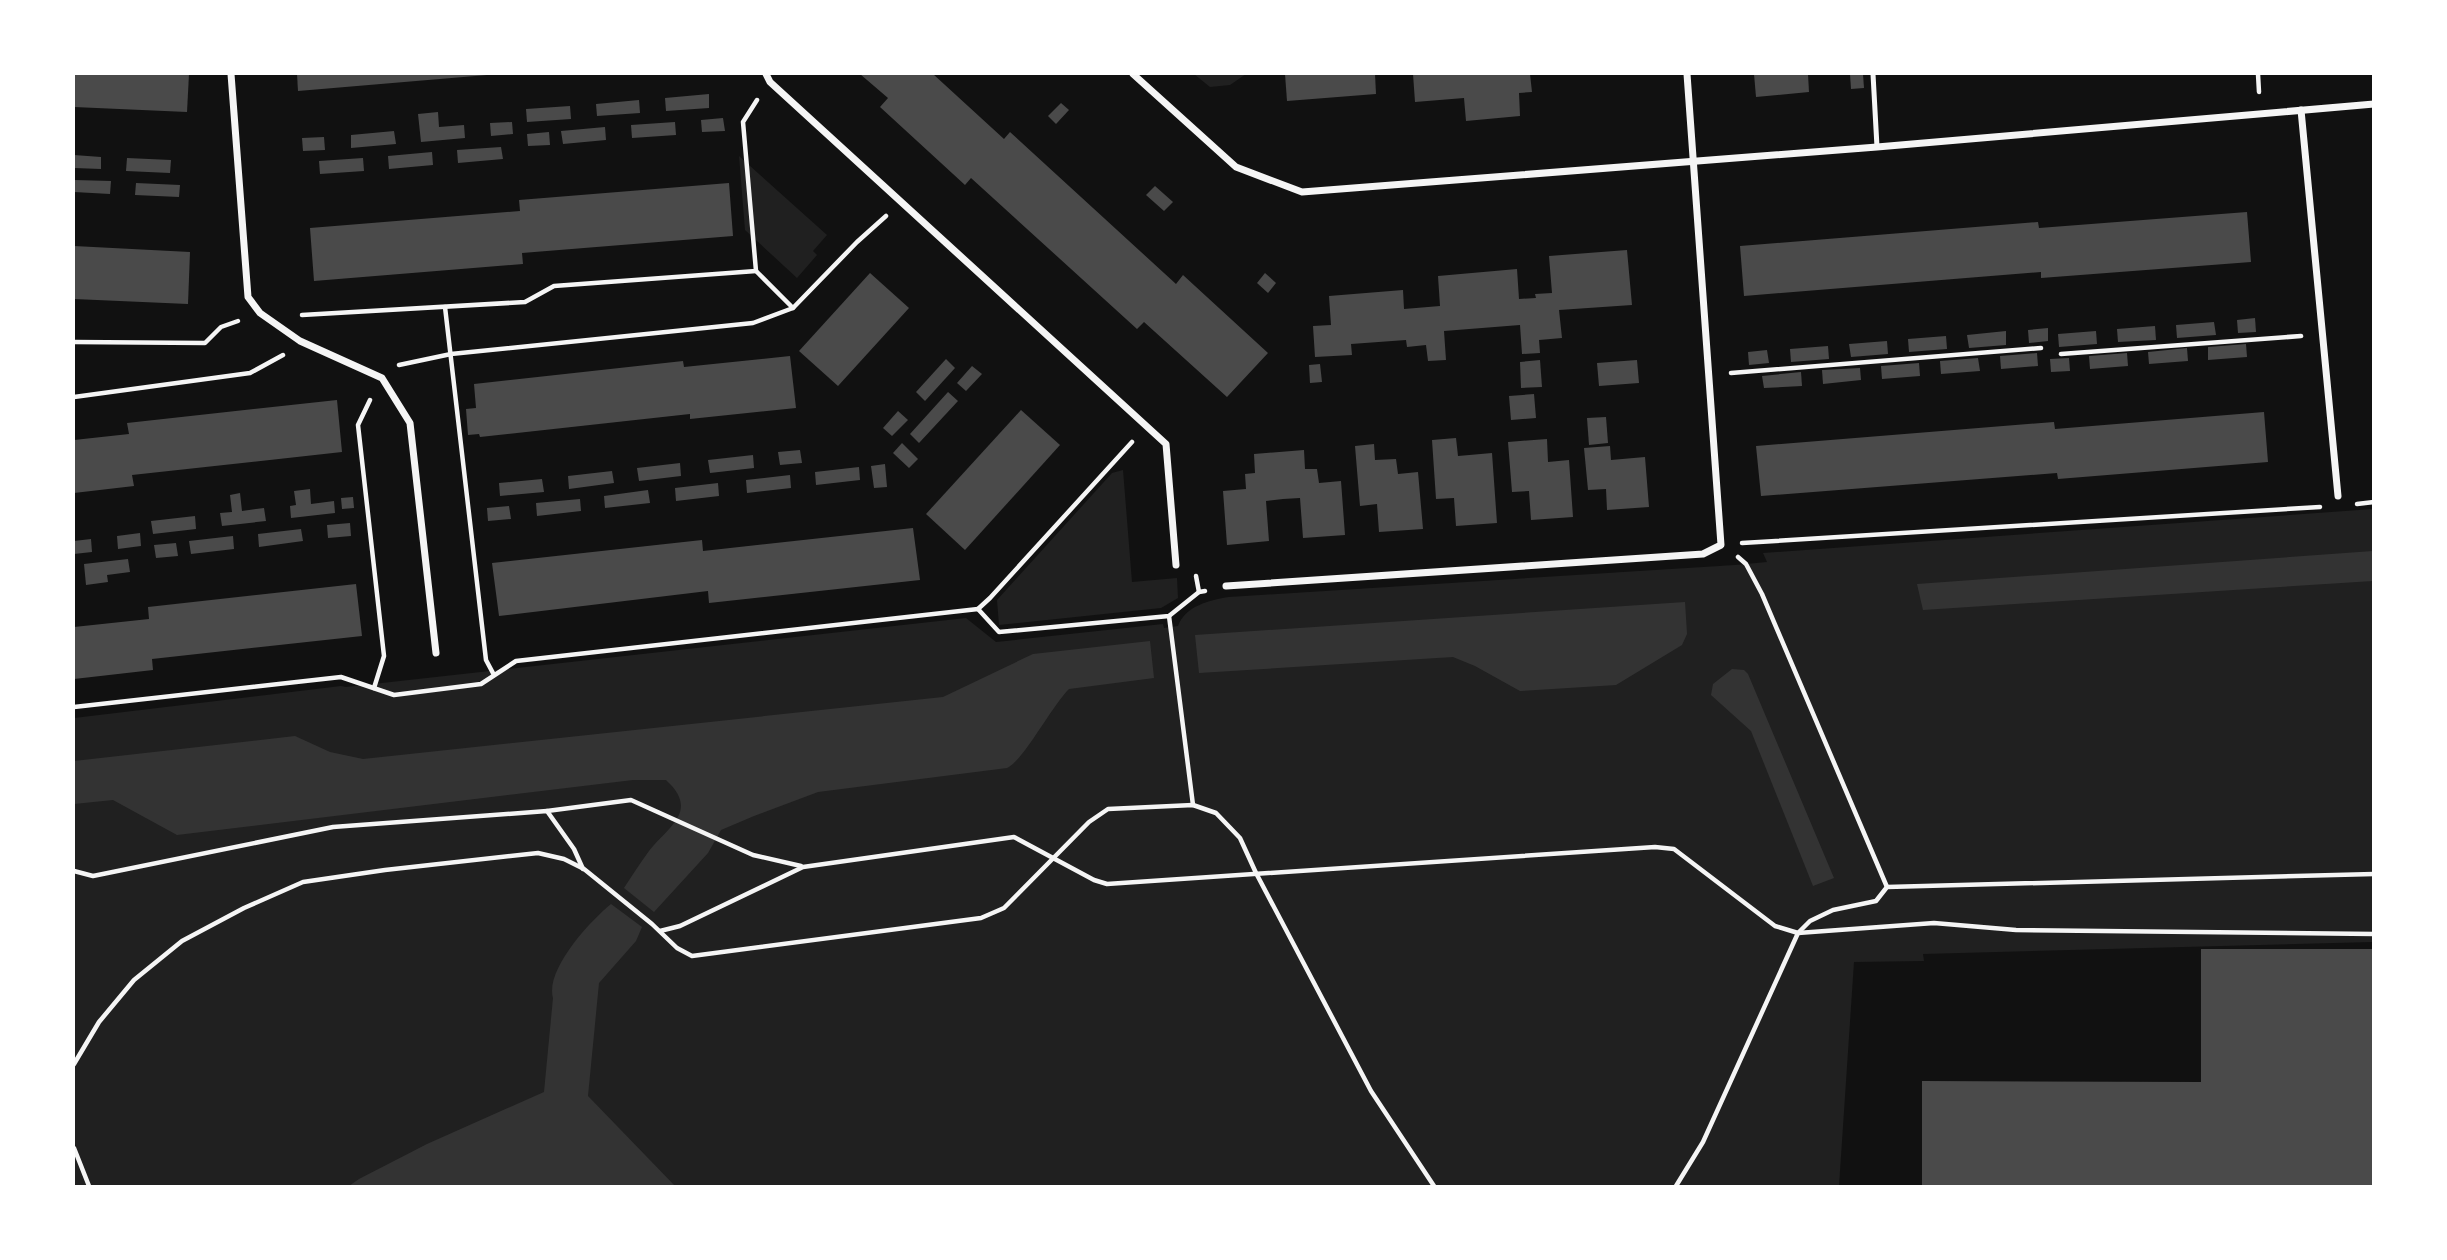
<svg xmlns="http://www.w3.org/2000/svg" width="2447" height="1260" font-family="'Varela Round',sans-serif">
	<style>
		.green { fill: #202020 }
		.water { fill: #333 }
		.building { fill: #4a4a4a }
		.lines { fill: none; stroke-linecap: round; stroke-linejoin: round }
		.path { stroke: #f5f5f5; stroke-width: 4.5 }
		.service { stroke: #f5f5f5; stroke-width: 5 }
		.minor { stroke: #f5f5f5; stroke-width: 7 }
	</style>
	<rect width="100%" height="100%" fill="#111"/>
	<g class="green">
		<path d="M 1194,74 L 1246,74 L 1230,85 L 1210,87 Z"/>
		<path d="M 739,156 L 827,235 L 813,251 L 817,255 L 797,278 L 745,230 Z"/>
		<path d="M 1123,470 L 1132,582 L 1177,578 L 1178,598 L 1161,608 L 999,625 L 997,600 L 1112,473 Z"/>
		<path d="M 2373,509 L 2373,942 L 1923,954 L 1924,961 L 1854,962 L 1839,1186 L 74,1186 L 74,718 L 341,686 L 346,687 L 966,618 L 996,642 L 1163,624 L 1164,628 L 1178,626 C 1185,606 1210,600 1229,597 L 1735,565 L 1767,562 L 1763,553 Z"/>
	</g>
	<g class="water">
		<path d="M 2373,551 L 2373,581 L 1923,610 L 1917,584 Z"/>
		<path d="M 1685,602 L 1687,634 L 1682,645 L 1616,685 L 1520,691 L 1475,666 L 1453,657 L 1199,673 L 1195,635 Z"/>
		<path d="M 1150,641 L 1154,678 L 1069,689 C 1051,707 1024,760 1007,768 L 818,792 L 754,816 L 721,830 L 708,853 L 654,912 L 624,888 C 632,876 640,863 649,851 C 668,827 700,811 666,780 L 633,780 L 177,835 L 113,800 L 74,804 L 74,761 L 295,736 L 330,752 L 363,759 L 943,697 L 1033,654 Z"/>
		<path d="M 1732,669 L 1744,670 L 1748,674 L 1834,878 L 1813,886 L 1751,731 L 1711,695 L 1713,684 Z"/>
		<path d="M 611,904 L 642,927 L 636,941 L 599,983 L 588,1096 L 675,1186 L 349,1186 L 359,1179 L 427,1144 L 544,1092 L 553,998 C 545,970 590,921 611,904 Z"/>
	</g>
	<g class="building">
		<path d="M 74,74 L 189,74 L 187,112 L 74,107 Z"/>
		<path d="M 297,74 L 487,74 L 487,75 L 298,91 Z"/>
		<path d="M 860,74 L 933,74 L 1004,139 L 1010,132 L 1176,284 L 1183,275 L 1268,353 L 1227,397 L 1144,322 L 1137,329 L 971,178 L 965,185 L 880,107 L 888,98 Z"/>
		<path d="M 1285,74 L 1375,74 L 1376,94 L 1287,101 Z"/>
		<path d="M 1413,74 L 1530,74 L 1532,92 L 1519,93 L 1520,116 L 1466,121 L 1464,98 L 1415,102 Z"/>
		<path d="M 1754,74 L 1808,74 L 1809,92 L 1756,97 Z"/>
		<path d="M 1850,74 L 1863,74 L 1864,88 L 1851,89 Z"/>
		<path d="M 709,94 L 709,108 L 666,111 L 665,98 Z"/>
		<path d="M 639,100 L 640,113 L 597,116 L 596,104 Z"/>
		<path d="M 1061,103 L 1069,110 L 1056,124 L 1048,116 Z"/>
		<path d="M 570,106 L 571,119 L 527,122 L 526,109 Z"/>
		<path d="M 438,112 L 439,127 L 464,125 L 465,138 L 421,142 L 418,114 Z"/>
		<path d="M 723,118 L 725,131 L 702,132 L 701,120 Z"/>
		<path d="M 512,122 L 513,134 L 491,136 L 490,123 Z"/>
		<path d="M 675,122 L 676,135 L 632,138 L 631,125 Z"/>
		<path d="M 605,127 L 606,140 L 563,144 L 561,131 Z"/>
		<path d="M 394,131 L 396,144 L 351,148 L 351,135 Z"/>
		<path d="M 549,132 L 550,145 L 528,146 L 527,134 Z"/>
		<path d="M 324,137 L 325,150 L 303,151 L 302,138 Z"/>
		<path d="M 501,147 L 503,159 L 458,163 L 457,150 Z"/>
		<path d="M 432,152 L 433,165 L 389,169 L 388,156 Z"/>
		<path d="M 74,155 L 101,157 L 101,169 L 74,168 Z"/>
		<path d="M 127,158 L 171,160 L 170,173 L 126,171 Z"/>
		<path d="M 363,158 L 364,171 L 320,174 L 319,161 Z"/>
		<path d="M 74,180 L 111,181 L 110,194 L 74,192 Z"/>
		<path d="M 136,183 L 180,185 L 179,197 L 135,195 Z"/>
		<path d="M 729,183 L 733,236 L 522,253 L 523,264 L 314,281 L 310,228 L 520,211 L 519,200 Z"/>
		<path d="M 1155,186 L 1173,202 L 1164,211 L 1146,195 Z"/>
		<path d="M 2247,212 L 2251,262 L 2041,278 L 2041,272 L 1744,296 L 1740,246 L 2038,222 L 2039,228 Z"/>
		<path d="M 74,246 L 190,252 L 188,304 L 74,299 Z"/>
		<path d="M 1627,250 L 1632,305 L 1559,310 L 1562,338 L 1539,340 L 1540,353 L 1522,354 L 1520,325 L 1444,331 L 1446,360 L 1428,361 L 1426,345 L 1407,347 L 1406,340 L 1351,344 L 1352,355 L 1315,357 L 1313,326 L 1331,325 L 1329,296 L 1403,290 L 1404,309 L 1440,306 L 1438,276 L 1517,269 L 1519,299 L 1536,298 L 1535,294 L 1552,293 L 1549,256 Z"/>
		<path d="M 870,273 L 909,308 L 838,386 L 799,351 Z"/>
		<path d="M 1265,273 L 1276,283 L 1268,293 L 1257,283 Z"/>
		<path d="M 2255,318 L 2256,332 L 2238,333 L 2237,320 Z"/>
		<path d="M 2214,322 L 2216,335 L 2177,338 L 2176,325 Z"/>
		<path d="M 2155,326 L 2156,340 L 2118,342 L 2117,329 Z"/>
		<path d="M 2048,328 L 2048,341 L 2029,343 L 2028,330 Z"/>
		<path d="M 2006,331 L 2006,345 L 1969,348 L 1967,335 Z"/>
		<path d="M 2096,331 L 2097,344 L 2059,347 L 2058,334 Z"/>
		<path d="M 1946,336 L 1947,349 L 1909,352 L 1908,339 Z"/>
		<path d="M 1887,341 L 1888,354 L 1851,357 L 1849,344 Z"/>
		<path d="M 2246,344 L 2247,357 L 2208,360 L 2208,347 Z"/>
		<path d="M 1828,346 L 1829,359 L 1791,362 L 1790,349 Z"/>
		<path d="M 2187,348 L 2188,361 L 2149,364 L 2148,352 Z"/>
		<path d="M 1767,350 L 1769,363 L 1749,365 L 1748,352 Z"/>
		<path d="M 2037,353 L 2038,366 L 2001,369 L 2000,356 Z"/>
		<path d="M 2127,353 L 2128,366 L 2090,369 L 2089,356 Z"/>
		<path d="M 790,356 L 796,408 L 690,419 L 690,414 L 480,437 L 479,434 L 468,435 L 466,409 L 476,408 L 474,384 L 683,361 L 684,367 Z"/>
		<path d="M 1978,358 L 1980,371 L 1941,374 L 1940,361 Z"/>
		<path d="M 2069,358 L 2070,371 L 2051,372 L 2050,359 Z"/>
		<path d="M 946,359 L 955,368 L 925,401 L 916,392 Z"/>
		<path d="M 1540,360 L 1542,387 L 1521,388 L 1520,362 Z"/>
		<path d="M 1637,360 L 1639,383 L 1599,386 L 1597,363 Z"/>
		<path d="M 1919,363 L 1920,376 L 1882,379 L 1881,366 Z"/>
		<path d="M 1320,364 L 1322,382 L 1310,383 L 1309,365 Z"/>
		<path d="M 972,366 L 982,374 L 966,391 L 957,383 Z"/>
		<path d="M 1860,368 L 1861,380 L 1823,384 L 1822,370 Z"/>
		<path d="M 1801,372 L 1802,386 L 1764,388 L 1762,376 Z"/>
		<path d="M 948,392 L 958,401 L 919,443 L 910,434 Z"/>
		<path d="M 1534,394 L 1536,418 L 1511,420 L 1509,396 Z"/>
		<path d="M 337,400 L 342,452 L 132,475 L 134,486 L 74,493 L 74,440 L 129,434 L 127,423 Z"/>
		<path d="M 1021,410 L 1060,445 L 965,550 L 926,514 Z"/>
		<path d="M 898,411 L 908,420 L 892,436 L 883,428 Z"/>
		<path d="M 2264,412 L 2268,462 L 2058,479 L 2057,473 L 1761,496 L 1756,446 L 2054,422 L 2055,429 Z"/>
		<path d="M 1606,417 L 1608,443 L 1589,445 L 1587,418 Z"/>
		<path d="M 1456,438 L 1458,456 L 1492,453 L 1497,523 L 1456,526 L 1454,498 L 1436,499 L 1432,440 Z"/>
		<path d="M 1547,439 L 1548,462 L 1569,460 L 1573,517 L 1531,520 L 1529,491 L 1512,492 L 1508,442 Z"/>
		<path d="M 902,443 L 918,459 L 909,468 L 893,453 Z"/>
		<path d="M 1374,444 L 1375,460 L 1396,459 L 1398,474 L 1418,472 L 1423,529 L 1379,532 L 1377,504 L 1360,506 L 1355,446 Z"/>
		<path d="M 1610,446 L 1611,460 L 1645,457 L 1649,507 L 1607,510 L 1606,489 L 1588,490 L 1584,448 Z"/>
		<path d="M 800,450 L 802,463 L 780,465 L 778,452 Z"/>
		<path d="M 1304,450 L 1305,469 L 1317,469 L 1319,483 L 1341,481 L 1345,535 L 1303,538 L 1300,498 L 1283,499 L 1266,501 L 1269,541 L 1227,545 L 1223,491 L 1246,489 L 1245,474 L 1255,473 L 1254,454 Z"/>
		<path d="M 753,455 L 754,468 L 710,473 L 708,460 Z"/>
		<path d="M 680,463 L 681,476 L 639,481 L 637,468 Z"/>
		<path d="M 885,464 L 887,487 L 874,488 L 871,466 Z"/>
		<path d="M 859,467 L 860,480 L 816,485 L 815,472 Z"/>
		<path d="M 612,471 L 614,483 L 569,489 L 568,476 Z"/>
		<path d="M 790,475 L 791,488 L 747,493 L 746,480 Z"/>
		<path d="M 542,479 L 544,492 L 500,496 L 499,483 Z"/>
		<path d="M 718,483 L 719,496 L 676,501 L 675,488 Z"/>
		<path d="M 310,489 L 311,504 L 334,501 L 335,513 L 291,518 L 290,506 L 296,505 L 294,491 Z"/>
		<path d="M 648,490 L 650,503 L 605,508 L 604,496 Z"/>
		<path d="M 240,493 L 242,511 L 264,508 L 266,521 L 222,526 L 220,513 L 232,512 L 230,495 Z"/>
		<path d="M 353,497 L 354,508 L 342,509 L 341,498 Z"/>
		<path d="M 580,499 L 581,511 L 537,516 L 536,503 Z"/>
		<path d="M 509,506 L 511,519 L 488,521 L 487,508 Z"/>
		<path d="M 195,516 L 196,529 L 153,534 L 151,521 Z"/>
		<path d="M 350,523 L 351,536 L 328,538 L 327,525 Z"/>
		<path d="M 913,528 L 920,580 L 709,603 L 708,591 L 499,616 L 492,563 L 702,540 L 703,551 Z"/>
		<path d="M 301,529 L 303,541 L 259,547 L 258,534 Z"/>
		<path d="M 140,533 L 141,546 L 118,549 L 117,536 Z"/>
		<path d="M 233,536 L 234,549 L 191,554 L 189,541 Z"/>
		<path d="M 91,539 L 92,552 L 74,554 L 74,541 Z"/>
		<path d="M 176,543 L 178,556 L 156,558 L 154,545 Z"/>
		<path d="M 128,559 L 130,572 L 107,575 L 108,582 L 86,585 L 84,564 Z"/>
		<path d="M 356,584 L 362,636 L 152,659 L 153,670 L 74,679 L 74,627 L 149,619 L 148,607 Z"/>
		<path d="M 2201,949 L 2374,949 L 2374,1186 L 1922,1186 L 1922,1081 L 2201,1082 Z"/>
	</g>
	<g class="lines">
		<g class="path">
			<path d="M 2258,74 L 2259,92"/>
			<path d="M 756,271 L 793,308"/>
			<path d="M 445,307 L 486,660 L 494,675"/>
			<path d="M 302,315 L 525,302 L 554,286 L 756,271 L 743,122 L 757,100"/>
			<path d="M 74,342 L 205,343 L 221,327 L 238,321"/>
			<path d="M 2061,354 L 2301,336"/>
			<path d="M 399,365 L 451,354 L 753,323 L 793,308 L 857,242 L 886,216"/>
			<path d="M 1731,373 L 2041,348"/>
			<path d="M 74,397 L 250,373 L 283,355"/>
			<path d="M 370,400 L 358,425 L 384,656 L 374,688"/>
			<path d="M 2357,504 L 2374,502"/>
			<path d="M 1742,543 L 2320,507"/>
			<path d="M 1738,557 L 1746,564 L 1762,594 L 1887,887"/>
			<path d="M 1196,576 L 1199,592"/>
			<path d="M 978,609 L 990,598 L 1132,442"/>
			<path d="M 1169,616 L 1193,805"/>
			<path d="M 74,707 L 341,677 L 394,695 L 481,684 L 516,661 L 978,609 L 999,632 L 1169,616 L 1199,592 L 1205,591"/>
			<path d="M 547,811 L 631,800 L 753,855 L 801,866"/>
			<path d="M 74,871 L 93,876 L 333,827 L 547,811 L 574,849 L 583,869"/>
			<path d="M 660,931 L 680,926 L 803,867 L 1014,837 L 1094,880 L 1107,884 L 1655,847 L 1674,849 L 1775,926 L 1798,933 L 1934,923 L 2016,930 L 2374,934"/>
			<path d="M 74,1064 L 99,1022 L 134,980 L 182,941 L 244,908 L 303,882 L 385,870 L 538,853 L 564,859 L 584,869 L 652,924 L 677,948 L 692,956 L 981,918 L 1004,908 L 1089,822 L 1108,809 L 1193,805 L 1216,813 L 1240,838 L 1256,873 L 1371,1091 L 1434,1186"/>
			<path d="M 74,1148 L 89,1186"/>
			<path d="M 1676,1186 L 1703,1142 L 1798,933 L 1810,921 L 1833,910 L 1876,901 L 1887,887 L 2374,874"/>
		</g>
		<path class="service" d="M 1873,74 L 1877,147"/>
		<g class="minor">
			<path d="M 231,74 L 248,297 L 260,313 L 300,341 L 382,378 L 410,423 L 436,653"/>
			<path d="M 766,74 L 770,82 L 1166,444 L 1176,565"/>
			<path d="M 1133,74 L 1236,167 L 1302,192 L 1877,147 L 2374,104"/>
			<path d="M 2301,110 L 2338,496"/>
			<path d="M 1226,586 L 1703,554 L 1721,545 L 1687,74"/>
		</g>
	</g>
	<rect width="2447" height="1260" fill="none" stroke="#ffffff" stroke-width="150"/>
</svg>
